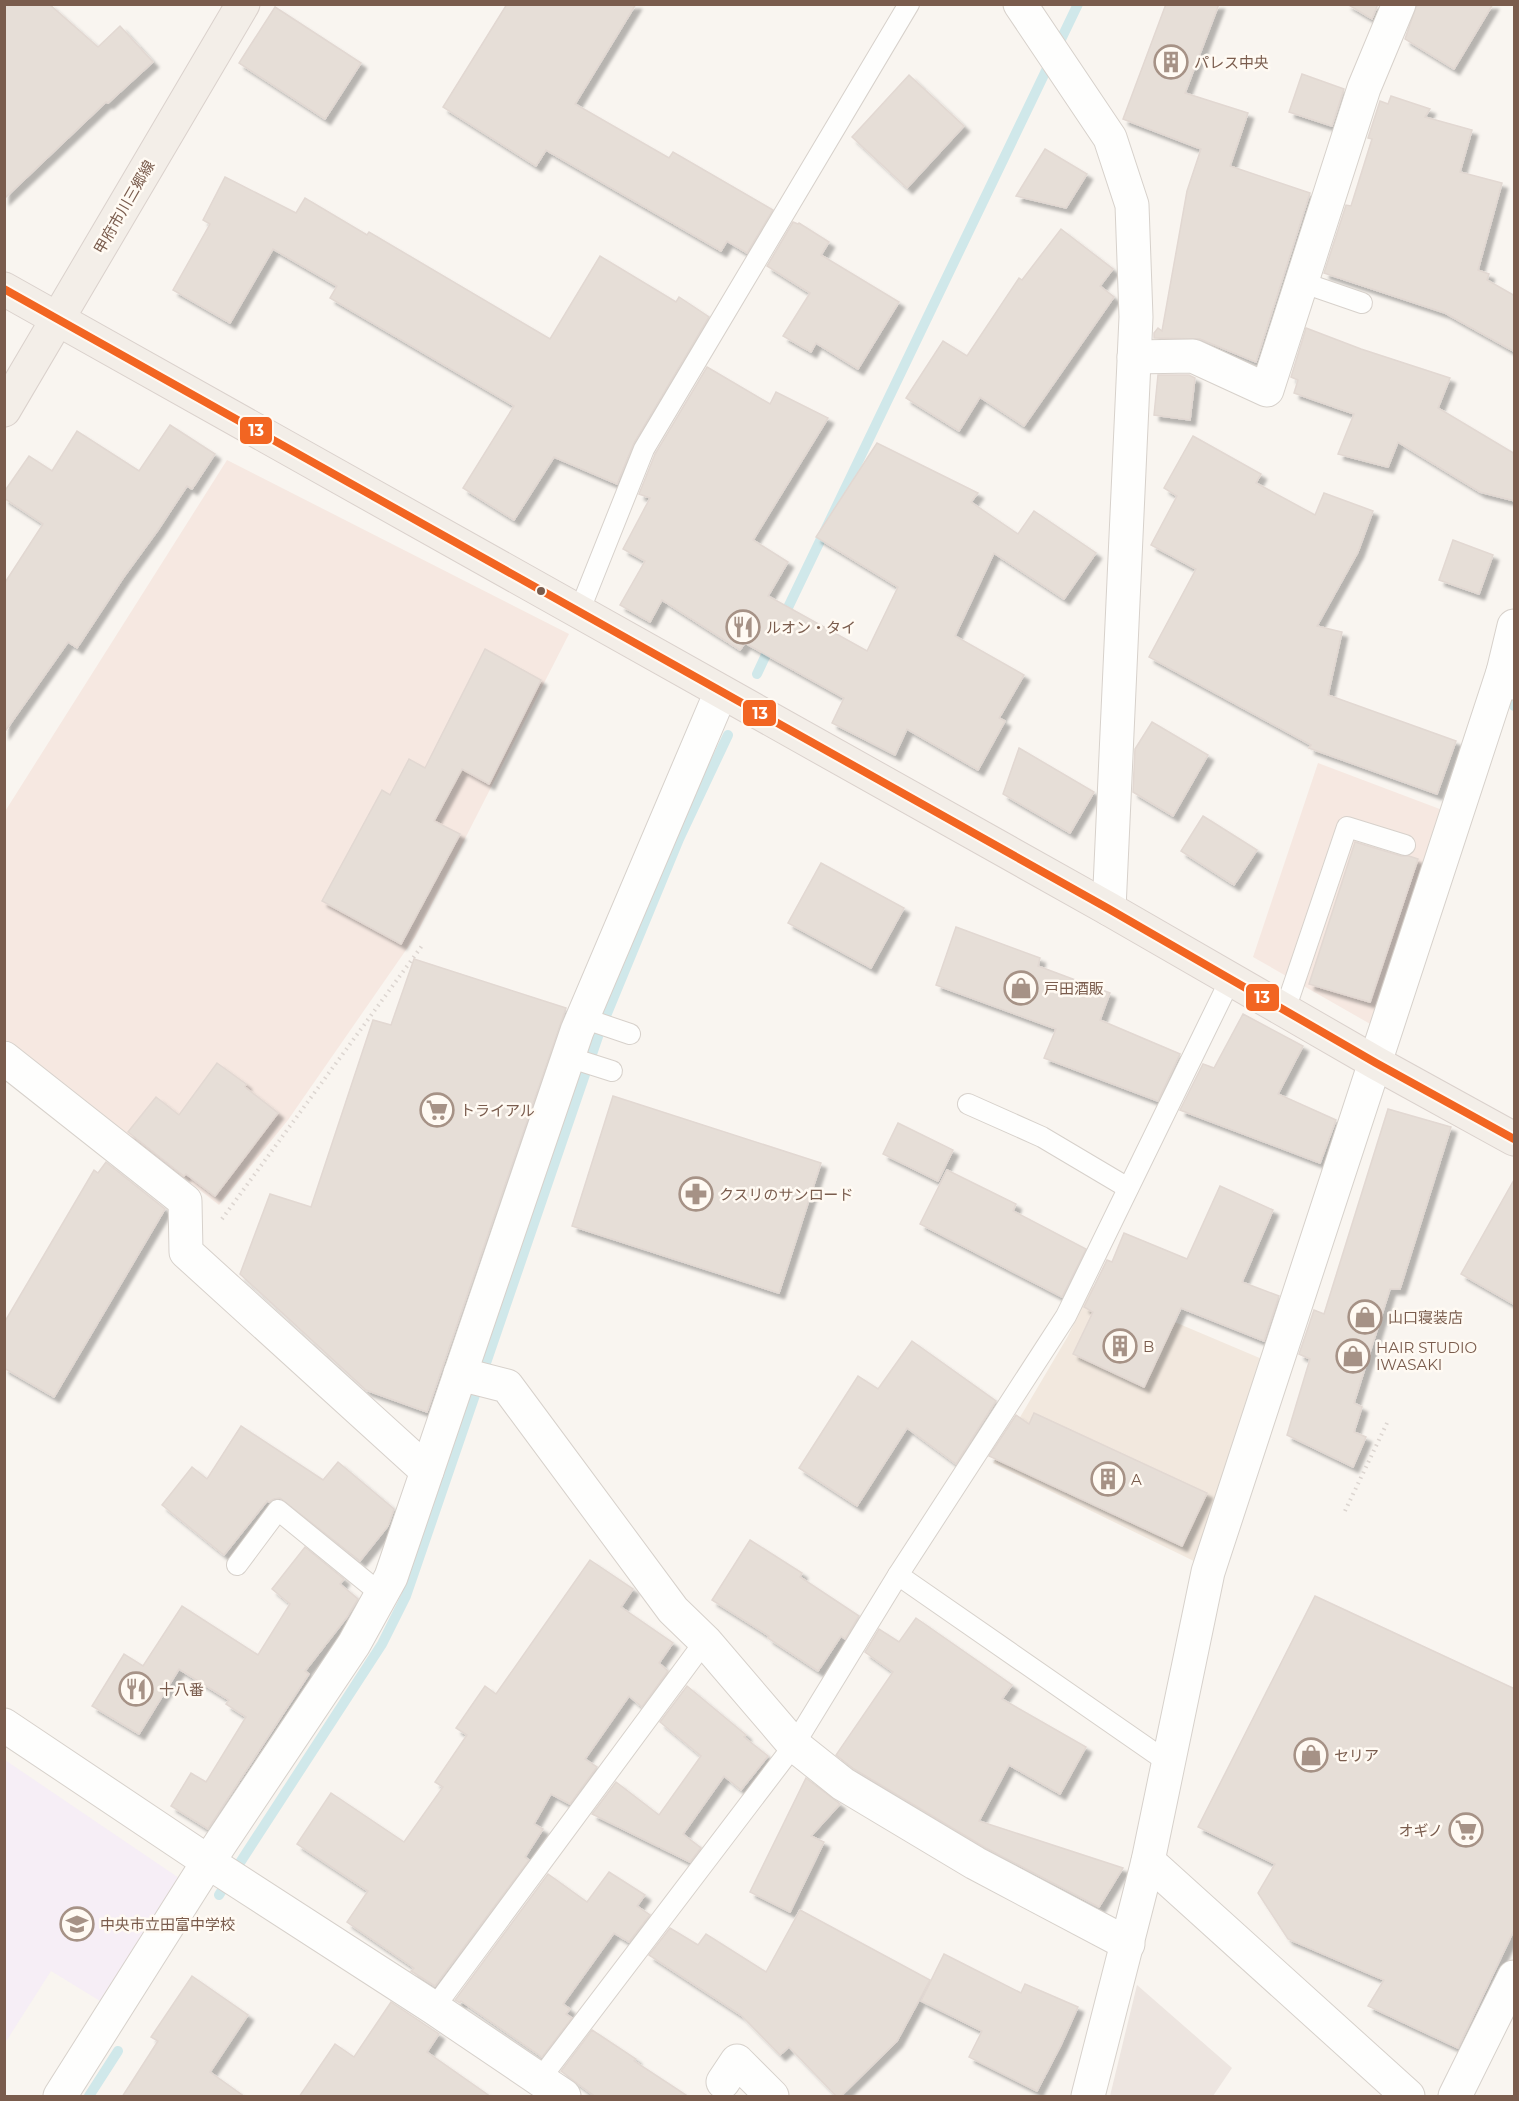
<svg xmlns="http://www.w3.org/2000/svg" width="1519" height="2101" font-family="Montserrat,'Noto Sans JP',sans-serif">
	<style>
		.residential { fill: #f2e8de }
		.commercial { fill: #f6e8e1 }
		.industrial { fill: #ede5e0 }
		.education { fill: #f6eef6 }
		.lines { fill: none; stroke-linecap: round; stroke-linejoin: round }
		.stream { stroke: #d0e8ea; stroke-width: 10 }
		.building { fill: #e6ded7; stroke: #e2d8d2; stroke-width: 1.5; filter: url(#shadow) }
		.service-casing { stroke: #d7d1cb; stroke-width: 22 }
		.minor-casing { stroke: #d7d1cb; stroke-width: 35 }
		.primary-casing { stroke: #dad1cc; stroke-width: 35 }
		.path { stroke: #dcd5d0; stroke-width: 4; stroke-dasharray: 1.5 4.5; stroke-linecap: butt }
		.service { stroke: #fefefd; stroke-width: 20 }
		.minor { stroke: #fefefd; stroke-width: 33 }
		.primary { stroke: #f3eee8; stroke-width: 33 }
		.bus-1-casing { stroke: #fffaf3; stroke-width: 12 }
		.bus-1 { stroke: #f26522; stroke-width: 8 }
		.bus-dot { fill: #7a5c4d; stroke: #fffaf3; stroke-width: 2 }
		.labels { text-anchor: middle; dominant-baseline: central; stroke-width: 5; stroke-linejoin: round; paint-order: stroke }
		.poi-label { font-size: 15px; fill: #7a5c4d; stroke: #fffaf3; text-anchor: start }
		.street-label { font-size: 15px; fill: #7a5c4d; stroke: #fffaf3 }
		.line-badge { stroke: #fffaf3; stroke-width: 2 }
		.badge-label { font-size: 16px; text-anchor: middle; font-weight: bold; fill: #fff }
	</style>
	<defs>
		<filter id="shadow"><feDropShadow dx="5.5" dy="5.5" stdDeviation="1.5" flood-color="#0004"/></filter>
	</defs>
	<rect width="100%" height="100%" fill="#f9f5f0"/>
	<path class="residential" d="M 1092,1287 L 1262,1359 L 1202,1565 L 993,1463 L 1068,1336 Z"/>
	<g class="commercial">
		<path d="M 227,460 L 569,634 L 415,937 L 288,1120 L 219,1205 L 5,1039 L 4,813 Z"/>
		<path d="M 1318,763 L 1445,811 L 1372,1025 L 1253,957 Z"/>
	</g>
	<path class="industrial" d="M 1137,1985 L 1232,2068 L 1213,2096 L 1110,2096 Z"/>
	<path class="education" d="M 5,1760 L 179,1878 L 100,2001 L 51,1971 L 5,2043 Z"/>
	<g class="lines">
		<g class="stream">
			<path d="M 782,620 L 1078,4"/>
			<path d="M 757,674 L 772,642"/>
			<path d="M 1514,700 L 1514,706"/>
			<path d="M 219,1895 L 382,1644 L 406,1596 L 601,1028 L 679,839 L 728,735"/>
			<path d="M 89,2096 L 118,2051"/>
		</g>
	</g>
	<g class="building">
		<path d="M 4,4 L 49,4 L 98,47 L 120,26 L 153,62 L 108,103 L 106,102 L 4,199 Z"/>
		<path d="M 507,4 L 636,4 L 575,104 L 669,158 L 673,152 L 773,210 L 747,253 L 727,241 L 721,251 L 546,150 L 536,166 L 443,107 Z"/>
		<path d="M 1166,4 L 1219,4 L 1185,93 L 1248,113 L 1230,166 L 1310,193 L 1256,362 L 1200,339 L 1154,338 L 1154,333 L 1158,328 L 1162,331 L 1187,191 L 1201,149 L 1123,119 Z"/>
		<path d="M 1347,4 L 1378,4 L 1372,19 Z"/>
		<path d="M 1417,4 L 1493,4 L 1454,69 L 1405,39 Z"/>
		<path d="M 275,7 L 361,63 L 325,119 L 239,63 Z"/>
		<path d="M 1302,74 L 1344,89 L 1332,126 L 1289,112 Z"/>
		<path d="M 909,75 L 964,126 L 907,188 L 852,137 Z"/>
		<path d="M 1391,96 L 1430,109 L 1425,117 L 1472,130 L 1460,172 L 1502,183 L 1478,270 L 1489,274 L 1487,280 L 1515,296 L 1515,352 L 1445,313 L 1324,273 L 1346,205 L 1351,206 L 1372,139 L 1368,138 L 1380,101 L 1388,104 Z"/>
		<path d="M 1045,149 L 1087,174 L 1066,208 L 1016,196 Z"/>
		<path d="M 225,177 L 296,213 L 305,198 L 367,235 L 369,232 L 550,339 L 600,256 L 676,302 L 679,297 L 709,317 L 634,443 L 617,484 L 554,457 L 514,520 L 463,488 L 514,406 L 330,298 L 337,286 L 273,249 L 230,323 L 173,290 L 210,224 L 203,220 Z"/>
		<path d="M 793,222 L 798,224 L 799,223 L 829,242 L 821,255 L 899,302 L 858,369 L 816,343 L 811,352 L 783,336 L 810,293 L 767,266 Z"/>
		<path d="M 1061,229 L 1113,269 L 1100,286 L 1114,297 L 1024,426 L 980,397 L 959,431 L 906,398 L 943,341 L 967,356 L 1019,278 L 1022,280 Z"/>
		<path d="M 1306,328 L 1361,349 L 1450,378 L 1438,408 L 1515,454 L 1515,501 L 1480,492 L 1398,442 L 1388,467 L 1338,454 L 1354,414 L 1294,393 L 1298,380 L 1291,377 Z"/>
		<path d="M 707,367 L 770,404 L 776,392 L 828,418 L 753,540 L 788,562 L 768,596 L 867,651 L 898,587 L 816,537 L 877,443 L 978,493 L 971,502 L 1018,534 L 1034,511 L 1096,553 L 1064,599 L 994,553 L 955,636 L 1024,675 L 999,718 L 1005,721 L 978,770 L 907,729 L 895,755 L 832,723 L 844,698 L 745,643 L 740,650 L 662,600 L 650,622 L 620,605 L 645,561 L 623,549 L 650,498 L 639,494 L 655,454 Z"/>
		<path d="M 1158,375 L 1189,375 L 1195,378 L 1190,420 L 1154,415 Z"/>
		<path d="M 170,425 L 215,454 L 192,489 L 187,486 L 158,530 L 123,578 L 77,648 L 68,642 L 4,733 L 4,584 L 43,524 L 4,498 L 4,492 L 29,456 L 52,471 L 77,431 L 139,471 Z"/>
		<path d="M 1193,436 L 1261,474 L 1256,483 L 1315,515 L 1324,493 L 1373,511 L 1358,552 L 1317,626 L 1342,632 L 1328,695 L 1456,741 L 1437,794 L 1309,748 L 1311,745 L 1149,657 L 1196,569 L 1151,545 L 1177,496 L 1164,488 Z"/>
		<path d="M 1453,540 L 1493,555 L 1479,594 L 1439,580 Z"/>
		<path d="M 485,649 L 541,680 L 489,784 L 462,769 L 434,821 L 460,834 L 401,944 L 322,901 L 382,790 L 390,795 L 409,759 L 425,768 Z"/>
		<path d="M 1152,722 L 1208,755 L 1173,816 L 1133,792 L 1135,749 Z"/>
		<path d="M 1019,748 L 1094,792 L 1070,833 L 1003,794 Z"/>
		<path d="M 1203,816 L 1257,850 L 1234,885 L 1181,851 Z"/>
		<path d="M 1355,842 L 1401,856 L 1409,856 L 1418,859 L 1370,1002 L 1309,984 Z"/>
		<path d="M 821,863 L 904,908 L 871,968 L 788,923 Z"/>
		<path d="M 956,927 L 1040,958 L 1038,966 L 1110,993 L 1100,1020 L 1180,1054 L 1158,1101 L 1044,1058 L 1056,1029 L 936,985 Z"/>
		<path d="M 414,959 L 566,1008 L 427,1412 L 366,1390 L 240,1274 L 270,1194 L 311,1207 L 373,1020 L 391,1025 Z"/>
		<path d="M 1243,1014 L 1303,1046 L 1278,1094 L 1336,1120 L 1320,1163 L 1180,1110 L 1203,1064 L 1214,1068 Z"/>
		<path d="M 217,1063 L 246,1084 L 245,1087 L 278,1113 L 215,1196 L 186,1174 L 184,1176 L 128,1132 L 156,1097 L 179,1115 Z"/>
		<path d="M 613,1096 L 821,1163 L 779,1293 L 572,1226 Z"/>
		<path d="M 1388,1109 L 1451,1127 L 1400,1289 L 1390,1289 L 1354,1403 L 1362,1407 L 1354,1432 L 1366,1437 L 1353,1467 L 1287,1435 L 1310,1359 L 1299,1354 L 1314,1310 L 1324,1314 Z"/>
		<path d="M 898,1123 L 953,1150 L 938,1181 L 883,1154 Z"/>
		<path d="M 106,1162 L 165,1209 L 54,1397 L 4,1368 L 4,1323 L 94,1170 L 98,1173 Z"/>
		<path d="M 947,1170 L 1016,1204 L 1013,1211 L 1086,1249 L 1062,1297 L 920,1224 Z"/>
		<path d="M 1515,1178 L 1515,1305 L 1461,1274 Z"/>
		<path d="M 1220,1186 L 1273,1210 L 1242,1282 L 1279,1296 L 1264,1341 L 1181,1308 L 1144,1387 L 1073,1354 L 1093,1312 L 1084,1307 L 1107,1260 L 1112,1262 L 1124,1233 L 1187,1259 Z"/>
		<path d="M 912,1341 L 996,1401 L 956,1464 L 907,1428 L 857,1506 L 799,1468 L 858,1376 L 878,1389 Z"/>
		<path d="M 1034,1413 L 1207,1493 L 1182,1546 L 989,1456 L 1016,1415 L 1029,1424 Z"/>
		<path d="M 241,1426 L 323,1480 L 338,1462 L 394,1509 L 388,1526 L 360,1561 L 280,1498 L 274,1499 L 269,1502 L 267,1501 L 224,1555 L 162,1505 L 192,1467 L 207,1479 Z"/>
		<path d="M 750,1540 L 802,1573 L 800,1577 L 859,1616 L 845,1639 L 841,1636 L 818,1671 L 768,1638 L 769,1636 L 712,1600 Z"/>
		<path d="M 305,1547 L 344,1579 L 340,1584 L 358,1599 L 347,1617 L 305,1671 L 309,1674 L 208,1829 L 171,1806 L 191,1773 L 206,1782 L 246,1717 L 226,1704 L 229,1700 L 179,1669 L 139,1734 L 92,1706 L 124,1654 L 143,1666 L 182,1606 L 258,1655 L 290,1604 L 272,1589 Z"/>
		<path d="M 590,1560 L 633,1589 L 621,1607 L 673,1643 L 659,1663 L 668,1671 L 642,1707 L 629,1696 L 585,1759 L 597,1767 L 570,1804 L 551,1794 L 534,1824 L 543,1829 L 525,1857 L 529,1860 L 435,1986 L 411,1971 L 414,1968 L 347,1922 L 368,1891 L 297,1844 L 331,1793 L 404,1842 L 443,1787 L 435,1782 L 467,1735 L 456,1728 L 485,1686 L 496,1694 Z"/>
		<path d="M 1315,1596 L 1515,1689 L 1515,1928 L 1458,2048 L 1368,2006 L 1384,1980 L 1288,1939 L 1258,1893 L 1275,1864 L 1198,1827 Z"/>
		<path d="M 916,1618 L 1012,1685 L 1002,1699 L 1086,1747 L 1060,1794 L 1009,1765 L 979,1821 L 1123,1868 L 1099,1907 L 984,1847 L 854,1769 L 836,1755 L 893,1672 L 865,1652 L 879,1629 L 899,1642 Z"/>
		<path d="M 687,1686 L 746,1735 L 744,1737 L 768,1756 L 741,1790 L 724,1776 L 683,1834 L 701,1848 L 690,1862 L 592,1814 L 616,1782 L 659,1815 L 701,1756 L 660,1722 Z"/>
		<path d="M 806,1778 L 840,1804 L 811,1836 L 824,1842 L 790,1912 L 750,1892 Z"/>
		<path d="M 609,1872 L 645,1895 L 637,1906 L 650,1915 L 629,1942 L 614,1933 L 563,2004 L 570,2009 L 566,2014 L 572,2018 L 542,2057 L 461,2001 L 460,2003 L 455,2000 L 548,1874 L 587,1902 Z"/>
		<path d="M 800,1910 L 930,1980 L 897,2041 L 840,2097 L 837,2097 L 789,2047 L 780,2055 L 741,2015 L 649,1955 L 670,1928 L 698,1945 L 706,1934 L 766,1972 Z"/>
		<path d="M 944,1954 L 1021,1993 L 1025,1984 L 1078,2007 L 1061,2045 L 1037,2091 L 969,2057 L 982,2031 L 921,2001 Z"/>
		<path d="M 192,1976 L 248,2015 L 210,2072 L 245,2097 L 122,2097 L 158,2041 L 151,2037 Z"/>
		<path d="M 391,2002 L 439,2034 L 427,2052 L 491,2097 L 299,2097 L 335,2044 L 354,2057 Z"/>
		<path d="M 592,2030 L 636,2059 L 634,2061 L 689,2097 L 596,2097 L 578,2084 L 561,2071 Z"/>
	</g>
	<g class="lines">
		<g class="service-casing">
			<g id="service">
				<path d="M 1301,282 L 1362,303"/>
				<path d="M 579,612 L 644,449 L 909,4"/>
				<path d="M 1285,1010 L 1347,827 L 1405,845"/>
				<path d="M 583,1018 L 630,1034"/>
				<path d="M 568,1057 L 612,1071"/>
				<path d="M 968,1104 L 1042,1137 L 1128,1188"/>
				<path d="M 237,1565 L 278,1510 L 381,1594"/>
				<path d="M 898,1575 L 1169,1763"/>
				<path d="M 434,2008 L 705,1641"/>
				<path d="M 540,2079 L 794,1745 L 898,1575 L 1066,1316 L 1231,978"/>
			</g>
		</g>
		<g class="minor-casing">
			<g id="minor">
				<path d="M 1020,4 L 1110,138 L 1132,205 L 1136,317 L 1109,909"/>
				<path d="M 1134,357 L 1193,356 L 1267,390 L 1364,88 L 1399,4"/>
				<path d="M 1503,672 L 1514,626"/>
				<path d="M 4,1058 L 185,1201 L 186,1252 L 427,1471"/>
				<path d="M 460,1374 L 507,1386 L 673,1610 L 705,1641 L 794,1745 L 843,1784 L 975,1863 L 1128,1944"/>
				<path d="M 4,1725 L 219,1869 L 434,2008 L 564,2096"/>
				<path d="M 1148,1861 L 1408,2096"/>
				<path d="M 723,2082 L 737,2061 L 772,2096"/>
				<path d="M 60,2096 L 208,1862 L 354,1644 L 391,1577 L 577,1031 L 721,692"/>
				<path d="M 1088,2096 L 1148,1861 L 1208,1572 L 1503,672 L 1514,683"/>
				<path d="M 1455,2096 L 1514,1977"/>
			</g>
		</g>
		<g class="primary-casing">
			<g id="primary">
				<path d="M 4,289 L 1109,909 L 1376,1063 L 1514,1139"/>
				<path d="M 4,410 L 243,4"/>
			</g>
		</g>
		<g class="path">
			<path d="M 222,1219 L 424,943"/>
			<path d="M 1345,1511 L 1387,1423"/>
		</g>
		<use href="#service" class="service"/>
		<use href="#minor" class="minor"/>
		<use href="#primary" class="primary"/>
		<g class="bus-1-casing">
			<path id="bus-1" d="M 4,289 L 1109,909 L 1376,1063 L 1514,1139"/>
		</g>
		<use href="#bus-1" class="bus-1"/>
	</g>
	<defs>
		<g id="building-ring" transform="scale(1.725)"><circle r="9.5" fill="#fffaf3" stroke="#a69286" stroke-width="1.5"/><path d="M-4-6H4V6H1V3H-1V6H-4ZM-2.5-4.3h1.7v1.8h-1.7ZM.8-4.3h1.7v1.8H.8ZM-2.5-1h1.7V.8h-1.7ZM.8-1h1.7V.8H.8Z" fill="#a69286"/></g>
		<g id="restaurant-ring" transform="scale(1.725)"><circle r="9.5" fill="#fffaf3" stroke="#a69286" stroke-width="1.5"/><path d="M-5-6h1v4h1v-4h1v4h1v-4h1v5L-1.5 .5V6h-2V.5L-5-1ZM5-6V6H3V1.5H1.5Q1.5-4 5-6Z" fill="#a69286"/></g>
		<g id="shop-ring" transform="scale(1.725)"><circle r="9.5" fill="#fffaf3" stroke="#a69286" stroke-width="1.5"/><path d="M-5-2.5h2.3a2.7 3.5 0 0 1 5.4 0H5L5.5 6h-11ZM-1.5-2.5h3a1.5 2.3 0 0 0-3 0Z" fill="#a69286"/></g>
		<g id="supermarket-ring" transform="scale(1.725)"><circle r="9.5" fill="#fffaf3" stroke="#a69286" stroke-width="1.5"/><path d="M-6-5.5h2.5l.6 2H6L4.5 2H-2.5L-4.4-4H-6ZM-1.5 3.2a1.3 1.3 0 1 0 .1 0ZM3 3.2a1.3 1.3 0 1 0 .1 0Z" fill="#a69286"/></g>
		<g id="pharmacy-ring" transform="scale(1.725)"><circle r="9.5" fill="#fffaf3" stroke="#a69286" stroke-width="1.5"/><path d="M-2-6h4v4h4v4h-4v4h-4v-4h-4v-4h4Z" fill="#a69286"/></g>
		<g id="school-ring" transform="scale(1.725)"><circle r="9.5" fill="#fffaf3" stroke="#a69286" stroke-width="1.5"/><path d="M0-5L7-2L0 1L-7-2ZM-4 1L0 2.5L4 1V4Q0 6-4 4Z" fill="#a69286"/></g>
	</defs>
	<g fill-rule="evenodd">
		<use href="#building-ring" x="1171" y="62"/>
		<use href="#restaurant-ring" x="743" y="627"/>
		<use href="#shop-ring" x="1021" y="988"/>
		<use href="#supermarket-ring" x="437" y="1110"/>
		<use href="#pharmacy-ring" x="696" y="1194"/>
		<use href="#shop-ring" x="1365" y="1317"/>
		<use href="#building-ring" x="1120" y="1346"/>
		<use href="#shop-ring" x="1353" y="1356"/>
		<use href="#building-ring" x="1108" y="1479"/>
		<use href="#restaurant-ring" x="136" y="1689"/>
		<use href="#shop-ring" x="1311" y="1755"/>
		<use href="#supermarket-ring" x="1466" y="1830"/>
		<use href="#school-ring" x="77" y="1924"/>
	</g>
	<circle class="bus-dot" cx="541" cy="591" r="5"/>
	<g class="labels">
		<g class="poi-label">
			<text x="1194" y="62">パレス中央</text>
			<text x="766" y="627">ルオン・タイ</text>
			<text x="1044" y="988">戸田酒販</text>
			<text x="460" y="1110">トライアル</text>
			<text x="719" y="1194">クスリのサンロード</text>
			<text x="1388" y="1317">山口寝装店</text>
			<text x="1143" y="1346">B</text>
			<text x="1376" y="1347">HAIR STUDIO<tspan x="1376" dy="17">IWASAKI</tspan></text>
			<text x="1131" y="1479">A</text>
			<text x="159" y="1689">十八番</text>
			<text x="1334" y="1755">セリア</text>
			<text x="1443" y="1830" text-anchor="end">オギノ</text>
			<text x="100" y="1924">中央市立田富中学校</text>
		</g>
		<g class="street-label">
			<text transform="translate(124 207) rotate(-60)">甲府市川三郷線</text>
		</g>
	</g>
	<g class="line-badge">
		<rect x="239" y="416" width="34" height="29" rx="6" fill="#f26522"/>
		<rect x="742" y="699" width="35" height="28" rx="6" fill="#f26522"/>
		<rect x="1245" y="983" width="35" height="29" rx="6" fill="#f26522"/>
	</g>
	<g class="badge-label">
		<text x="256" y="436">13</text>
		<text x="760" y="719">13</text>
		<text x="1262" y="1003">13</text>
	</g>
	<rect width="1519" height="2101" fill="none" stroke="#7a5c4d" stroke-width="12"/>
</svg>
